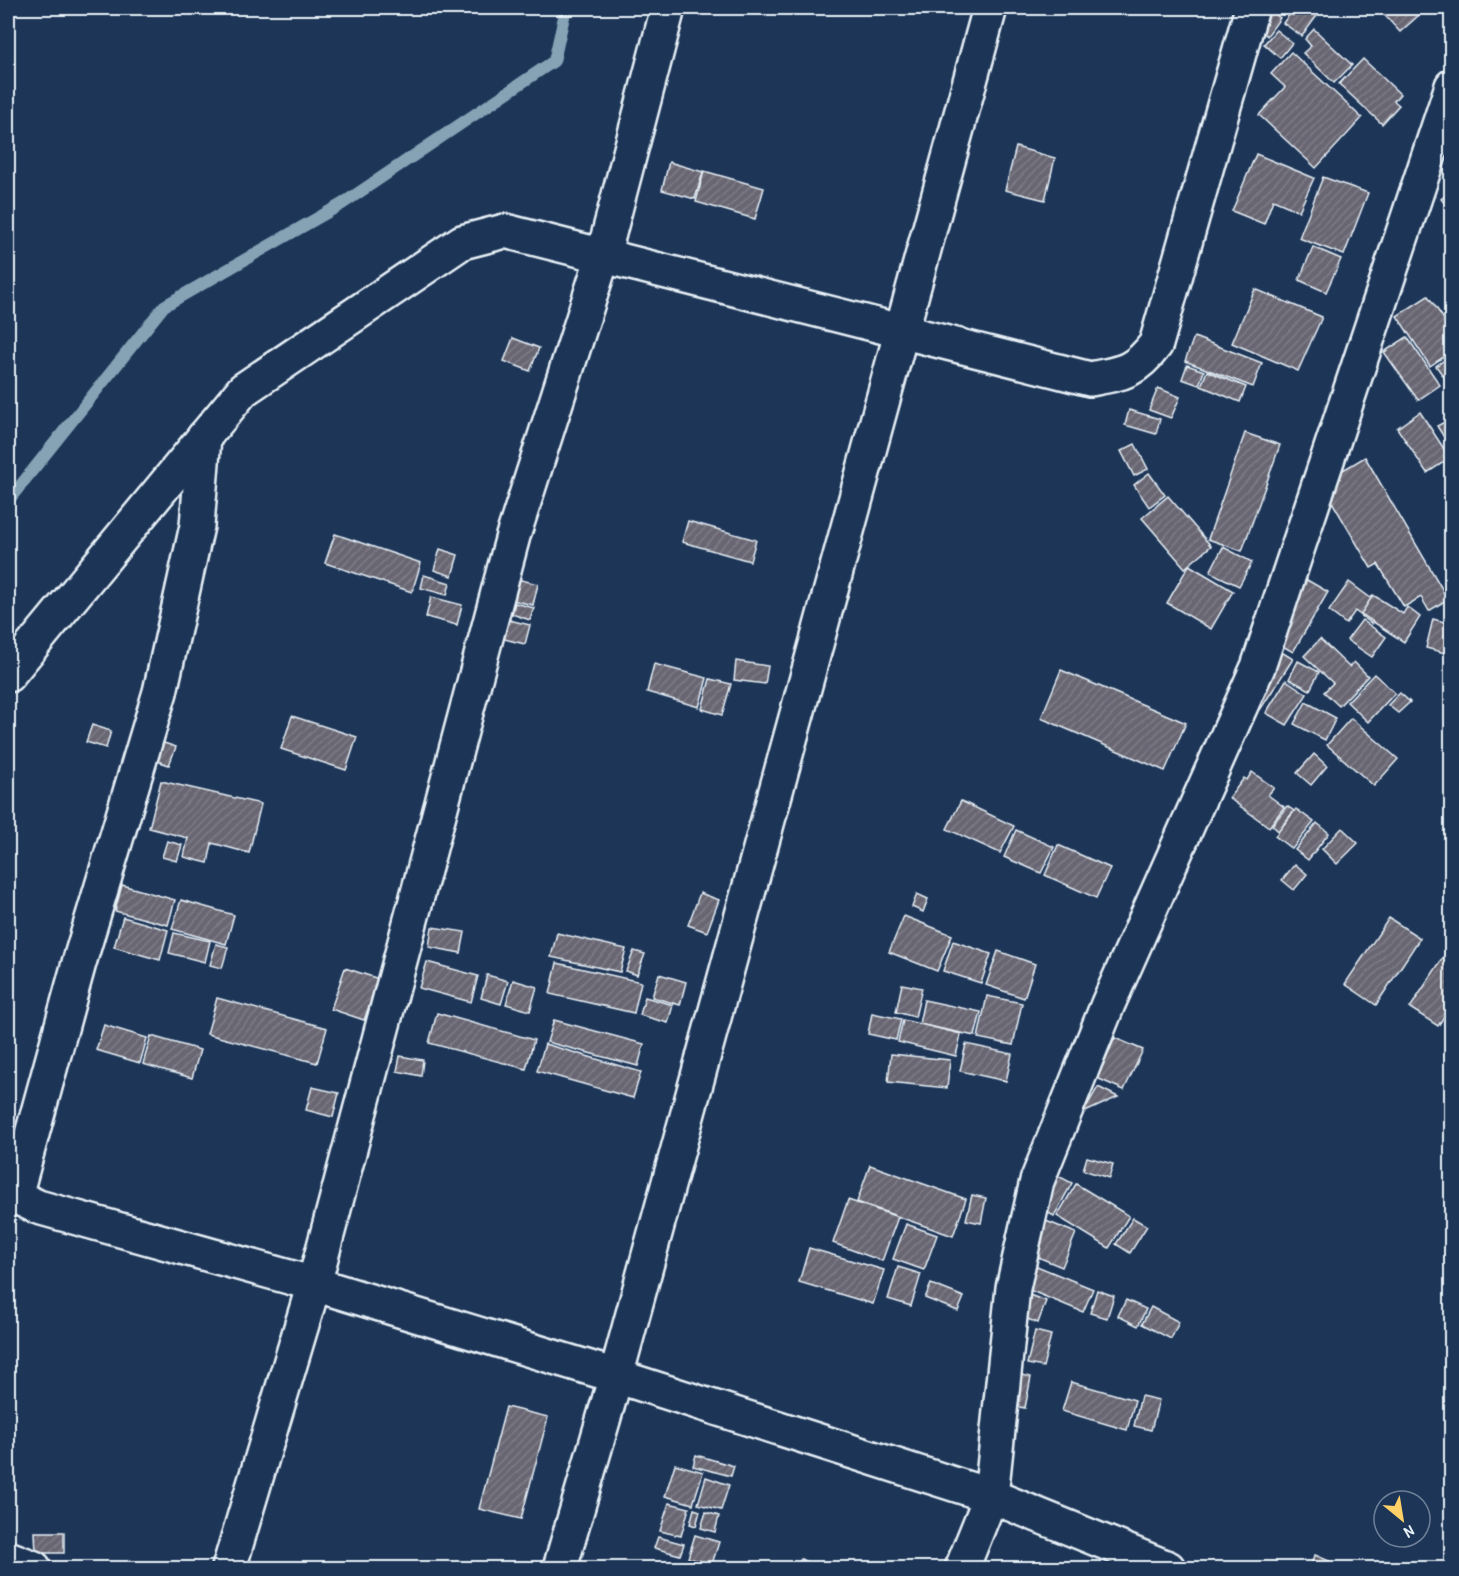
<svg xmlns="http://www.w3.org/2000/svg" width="1459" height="1576" font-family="'Patrick Hand',sans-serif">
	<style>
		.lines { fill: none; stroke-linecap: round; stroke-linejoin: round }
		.stream { stroke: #86a3b6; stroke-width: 12 }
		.building { fill: url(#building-hatch); stroke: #e8f1f8; stroke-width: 1.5 }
		.street-casing { stroke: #e8f1f8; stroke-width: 38 }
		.street { stroke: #1d3557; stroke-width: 33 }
	</style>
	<defs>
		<pattern id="building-hatch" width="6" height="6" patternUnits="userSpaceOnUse" patternTransform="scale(1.5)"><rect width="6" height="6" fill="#686672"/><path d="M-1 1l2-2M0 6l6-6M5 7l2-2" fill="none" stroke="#7e7c87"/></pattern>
	</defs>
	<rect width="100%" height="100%" fill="#1d3557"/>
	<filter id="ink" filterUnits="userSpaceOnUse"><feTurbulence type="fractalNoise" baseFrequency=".0167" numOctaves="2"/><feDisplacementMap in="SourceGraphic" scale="12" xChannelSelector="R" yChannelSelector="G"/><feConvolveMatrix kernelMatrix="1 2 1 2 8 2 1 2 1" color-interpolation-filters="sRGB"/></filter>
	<g filter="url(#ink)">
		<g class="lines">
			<path class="stream" d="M 8,501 L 164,306 L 342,204 L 554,61 L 566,8"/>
		</g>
		<g class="building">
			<path d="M 1294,8 L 1311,8 L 1319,13 L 1302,36 L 1283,23 Z"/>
			<path d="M 1378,8 L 1427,8 L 1400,32 Z"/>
			<path d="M 1268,9 L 1280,18 L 1267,36 L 1255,25 Z"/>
			<path d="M 1314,29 L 1352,65 L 1334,83 L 1303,53 L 1311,46 L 1305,39 Z"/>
			<path d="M 1276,30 L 1292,43 L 1280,58 L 1264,44 Z"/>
			<path d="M 1291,52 L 1362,118 L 1316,168 L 1259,115 L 1285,87 L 1271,74 Z"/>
			<path d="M 1363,59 L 1400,94 L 1394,101 L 1399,105 L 1382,124 L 1339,84 Z"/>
			<path d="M 1016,147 L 1055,158 L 1045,200 L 1005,190 Z"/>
			<path d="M 1256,154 L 1314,178 L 1299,211 L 1273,200 L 1264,224 L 1232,211 Z"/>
			<path d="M 669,162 L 703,172 L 695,199 L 662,190 Z"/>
			<path d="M 704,171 L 764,188 L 755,219 L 696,202 Z"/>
			<path d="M 1323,177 L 1368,193 L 1344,255 L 1299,238 Z"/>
			<path d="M 1452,191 L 1452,212 L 1441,199 Z"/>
			<path d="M 1313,247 L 1341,259 L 1326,292 L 1299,280 Z"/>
			<path d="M 1255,289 L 1322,317 L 1298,371 L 1232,343 Z"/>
			<path d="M 1428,296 L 1452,331 L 1452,351 L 1430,366 L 1397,316 Z"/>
			<path d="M 1194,337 L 1262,363 L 1253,387 L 1185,361 Z"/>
			<path d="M 1407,337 L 1440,385 L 1418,400 L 1384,352 Z"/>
			<path d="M 513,338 L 539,348 L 530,371 L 504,361 Z"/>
			<path d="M 1452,355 L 1452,388 L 1436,366 Z"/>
			<path d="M 1187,365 L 1204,371 L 1199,385 L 1182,379 Z"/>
			<path d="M 1207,371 L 1246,387 L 1240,402 L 1201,386 Z"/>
			<path d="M 1158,388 L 1180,397 L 1171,418 L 1149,410 Z"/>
			<path d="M 1129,410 L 1160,419 L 1156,434 L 1125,425 Z"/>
			<path d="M 1420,412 L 1450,458 L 1427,473 L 1397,428 Z"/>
			<path d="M 1452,418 L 1452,450 L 1437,426 Z"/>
			<path d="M 1245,433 L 1280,445 L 1242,551 L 1208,539 Z"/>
			<path d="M 1135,444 L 1148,469 L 1134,476 L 1121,451 Z"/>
			<path d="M 1365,457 L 1448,599 L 1429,611 L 1421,597 L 1404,607 L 1378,564 L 1371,568 L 1321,483 Z"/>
			<path d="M 1149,473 L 1165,495 L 1149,507 L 1134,485 Z"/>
			<path d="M 1168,496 L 1211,546 L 1185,568 L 1142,518 Z"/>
			<path d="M 688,521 L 756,540 L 750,561 L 682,542 Z"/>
			<path d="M 335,534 L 421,563 L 412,592 L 325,563 Z"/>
			<path d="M 1223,547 L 1252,562 L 1239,586 L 1210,572 Z"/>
			<path d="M 440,549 L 458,555 L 452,576 L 434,570 Z"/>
			<path d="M 1189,565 L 1233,591 L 1211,629 L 1167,603 Z"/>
			<path d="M 424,575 L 450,583 L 447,595 L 421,588 Z"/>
			<path d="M 1300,576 L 1328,592 L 1293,652 L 1265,636 Z"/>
			<path d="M 517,579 L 538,584 L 533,605 L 512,600 Z"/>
			<path d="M 1349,582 L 1384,608 L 1372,624 L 1355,611 L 1346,624 L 1329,611 Z"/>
			<path d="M 1373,595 L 1403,614 L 1407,607 L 1420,617 L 1404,642 L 1361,614 Z"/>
			<path d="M 431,597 L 462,605 L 457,625 L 426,617 Z"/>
			<path d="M 515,603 L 534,608 L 530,620 L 512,614 Z"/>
			<path d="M 505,619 L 530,625 L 525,644 L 500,638 Z"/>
			<path d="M 1433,619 L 1452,624 L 1452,645 L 1449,654 L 1426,648 Z"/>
			<path d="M 1362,620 L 1386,637 L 1372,657 L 1347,640 Z"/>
			<path d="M 1320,639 L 1349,667 L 1354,662 L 1368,676 L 1339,706 L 1324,692 L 1333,683 L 1304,656 Z"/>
			<path d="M 1270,645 L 1293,659 L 1260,710 L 1238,697 Z"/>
			<path d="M 736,661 L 768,666 L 765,684 L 734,680 Z"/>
			<path d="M 1298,661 L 1319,672 L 1310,690 L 1289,679 Z"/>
			<path d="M 654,664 L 707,678 L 699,707 L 647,692 Z"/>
			<path d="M 1061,670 L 1186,723 L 1165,771 L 1041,718 Z"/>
			<path d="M 1374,674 L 1395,693 L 1368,722 L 1347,702 Z"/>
			<path d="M 710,679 L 731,684 L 722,715 L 702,709 Z"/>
			<path d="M 1286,680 L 1307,694 L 1287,725 L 1266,713 Z"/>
			<path d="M 1400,693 L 1410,702 L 1398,713 L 1388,705 Z"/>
			<path d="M 1306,702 L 1336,718 L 1325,740 L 1294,724 Z"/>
			<path d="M 292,716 L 357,737 L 346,770 L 281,749 Z"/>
			<path d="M 1351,718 L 1398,759 L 1374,786 L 1327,745 Z"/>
			<path d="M 92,725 L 111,731 L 106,748 L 86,742 Z"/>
			<path d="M 155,740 L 176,747 L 169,765 L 148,758 Z"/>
			<path d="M 1314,754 L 1327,766 L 1311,785 L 1297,773 Z"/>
			<path d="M 1252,772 L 1274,788 L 1268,795 L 1284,807 L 1269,827 L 1229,798 L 1244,778 L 1247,780 Z"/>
			<path d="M 161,781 L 261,804 L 249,853 L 212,843 L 208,863 L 184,857 L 188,838 L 149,828 Z"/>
			<path d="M 961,801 L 1014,826 L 1000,853 L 947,829 Z"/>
			<path d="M 1287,806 L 1294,811 L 1278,831 L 1272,825 Z"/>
			<path d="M 1296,809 L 1314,822 L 1292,849 L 1275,836 Z"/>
			<path d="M 1317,823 L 1329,833 L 1308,860 L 1295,850 Z"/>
			<path d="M 1342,828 L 1358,843 L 1337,864 L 1322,849 Z"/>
			<path d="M 1016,830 L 1054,847 L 1041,873 L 1004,857 Z"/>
			<path d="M 167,841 L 182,845 L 177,861 L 162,857 Z"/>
			<path d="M 1058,845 L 1110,868 L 1096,898 L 1045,875 Z"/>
			<path d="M 1295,864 L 1307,874 L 1294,890 L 1282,880 Z"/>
			<path d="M 122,885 L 175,900 L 168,925 L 115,911 Z"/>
			<path d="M 700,893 L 719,900 L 707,932 L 688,925 Z"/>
			<path d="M 917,894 L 928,899 L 923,912 L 912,907 Z"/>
			<path d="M 181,900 L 234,915 L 226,944 L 172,929 Z"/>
			<path d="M 904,916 L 952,935 L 937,971 L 889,952 Z"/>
			<path d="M 123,917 L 168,930 L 160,960 L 114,947 Z"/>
			<path d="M 1389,918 L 1420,938 L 1376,1005 L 1345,984 Z"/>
			<path d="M 432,927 L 465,932 L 461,953 L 429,947 Z"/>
			<path d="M 174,933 L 210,941 L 205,962 L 169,953 Z"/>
			<path d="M 557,933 L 626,949 L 620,972 L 551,957 Z"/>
			<path d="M 953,941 L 991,954 L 981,983 L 943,971 Z"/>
			<path d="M 216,944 L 228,947 L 222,968 L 210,965 Z"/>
			<path d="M 634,951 L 645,954 L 637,975 L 626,971 Z"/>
			<path d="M 998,951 L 1035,964 L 1024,998 L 986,985 Z"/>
			<path d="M 1444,956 L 1452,961 L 1452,1004 L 1438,1026 L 1410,1008 Z"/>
			<path d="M 427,962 L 478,976 L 471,1002 L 419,988 Z"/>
			<path d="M 557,963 L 641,982 L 634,1013 L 550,994 Z"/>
			<path d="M 345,968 L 379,979 L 364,1020 L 331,1009 Z"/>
			<path d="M 659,974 L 686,982 L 680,1005 L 652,997 Z"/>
			<path d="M 487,975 L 508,981 L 501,1004 L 481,998 Z"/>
			<path d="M 513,980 L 537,987 L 530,1011 L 506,1004 Z"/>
			<path d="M 902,984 L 922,988 L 915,1017 L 896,1012 Z"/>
			<path d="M 987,996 L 1022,1003 L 1013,1045 L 978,1038 Z"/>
			<path d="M 645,997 L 673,1005 L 668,1023 L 640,1015 Z"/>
			<path d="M 217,998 L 327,1028 L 317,1063 L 207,1034 Z"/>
			<path d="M 924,1000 L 981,1012 L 975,1036 L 919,1024 Z"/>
			<path d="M 437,1013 L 534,1040 L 526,1069 L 429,1043 Z"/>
			<path d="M 872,1013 L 901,1019 L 896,1040 L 868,1034 Z"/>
			<path d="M 554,1020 L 644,1044 L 638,1066 L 547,1042 Z"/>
			<path d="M 903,1020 L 961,1034 L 956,1056 L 898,1042 Z"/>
			<path d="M 104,1025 L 147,1038 L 140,1063 L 96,1050 Z"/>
			<path d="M 151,1036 L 200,1050 L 192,1078 L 143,1064 Z"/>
			<path d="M 1115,1038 L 1143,1050 L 1124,1090 L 1097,1078 Z"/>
			<path d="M 545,1044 L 641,1072 L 633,1098 L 537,1071 Z"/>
			<path d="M 966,1044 L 1012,1054 L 1006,1081 L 960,1071 Z"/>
			<path d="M 891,1054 L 950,1060 L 947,1088 L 888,1082 Z"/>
			<path d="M 400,1056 L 423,1060 L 421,1076 L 397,1071 Z"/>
			<path d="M 312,1087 L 339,1093 L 333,1117 L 306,1110 Z"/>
			<path d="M 1098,1087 L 1118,1097 L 1083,1113 Z"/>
			<path d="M 1087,1157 L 1113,1164 L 1109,1178 L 1083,1170 Z"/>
			<path d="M 870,1165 L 966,1199 L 953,1236 L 857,1202 Z"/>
			<path d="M 1037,1165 L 1072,1183 L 1054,1216 L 1020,1198 Z"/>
			<path d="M 1076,1184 L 1129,1216 L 1109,1248 L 1057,1216 Z"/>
			<path d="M 972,1195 L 986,1198 L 981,1223 L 966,1220 Z"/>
			<path d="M 848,1200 L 898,1217 L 882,1261 L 833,1243 Z"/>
			<path d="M 1133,1218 L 1147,1226 L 1130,1253 L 1116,1244 Z"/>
			<path d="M 1041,1219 L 1076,1233 L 1062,1267 L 1026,1252 Z"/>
			<path d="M 906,1224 L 937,1235 L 924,1270 L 893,1259 Z"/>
			<path d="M 809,1248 L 884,1270 L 873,1304 L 799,1282 Z"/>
			<path d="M 1027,1262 L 1093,1289 L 1083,1312 L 1017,1285 Z"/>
			<path d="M 898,1267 L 921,1274 L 911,1306 L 888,1299 Z"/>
			<path d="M 931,1284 L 964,1297 L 958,1311 L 925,1298 Z"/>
			<path d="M 1097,1290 L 1114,1296 L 1107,1318 L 1090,1313 Z"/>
			<path d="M 1021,1292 L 1046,1301 L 1038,1323 L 1014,1314 Z"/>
			<path d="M 1126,1300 L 1146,1309 L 1138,1326 L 1118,1316 Z"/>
			<path d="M 1151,1307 L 1179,1322 L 1171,1339 L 1142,1324 Z"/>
			<path d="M 1035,1331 L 1051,1335 L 1043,1367 L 1027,1364 Z"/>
			<path d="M 1001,1371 L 1031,1377 L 1025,1408 L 994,1402 Z"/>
			<path d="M 1071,1382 L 1135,1400 L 1127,1430 L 1062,1411 Z"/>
			<path d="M 1141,1396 L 1159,1400 L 1151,1430 L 1134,1426 Z"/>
			<path d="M 506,1407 L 548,1417 L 521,1519 L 479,1509 Z"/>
			<path d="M 696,1455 L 734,1466 L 731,1476 L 693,1466 Z"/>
			<path d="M 675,1464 L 703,1472 L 693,1504 L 665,1496 Z"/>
			<path d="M 706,1477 L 729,1485 L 721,1510 L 698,1504 Z"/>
			<path d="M 669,1503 L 689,1508 L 681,1536 L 660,1531 Z"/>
			<path d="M 694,1509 L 700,1511 L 696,1526 L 690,1524 Z"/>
			<path d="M 706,1512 L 719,1516 L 715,1532 L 701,1528 Z"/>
			<path d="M 35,1532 L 64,1532 L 64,1553 L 36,1553 Z"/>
			<path d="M 695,1535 L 719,1542 L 712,1564 L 688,1558 Z"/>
			<path d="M 658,1537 L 684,1544 L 680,1555 L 654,1548 Z"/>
			<path d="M 1315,1555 L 1345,1568 L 1309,1568 Z"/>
			<path d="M 801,1559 L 818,1568 L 796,1568 Z"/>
		</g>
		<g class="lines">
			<g class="street-casing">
				<g id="street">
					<path d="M 8,675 L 243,390 L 462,242 L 505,231 L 1090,379 C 1123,373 1135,372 1156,344 L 1252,8"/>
					<path d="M 8,1193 L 38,1207 L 314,1284 L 616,1376 L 991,1496 L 1168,1568"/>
					<path d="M 15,1196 L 79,963 L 160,692 L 197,526 L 204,437"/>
					<path d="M 8,1558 L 34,1568"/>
					<path d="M 229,1568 L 314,1284 L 513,536 L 603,256 L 668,8"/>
					<path d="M 560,1568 L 616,1376 L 990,8"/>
					<path d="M 962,1568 L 991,1496 L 1013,1288 L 1037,1181 L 1108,1004 L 1258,667 L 1452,86"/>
				</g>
			</g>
			<use href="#street" class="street"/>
		</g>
	</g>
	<rect width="1459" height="1576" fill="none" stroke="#1d3557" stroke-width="30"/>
	<rect x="15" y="15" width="1429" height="1546" fill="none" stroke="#e8f1f8" stroke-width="2" filter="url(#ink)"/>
	<g transform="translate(1402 1519) rotate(150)"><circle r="28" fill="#1d3557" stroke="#6e8097" stroke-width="1.5"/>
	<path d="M0-4.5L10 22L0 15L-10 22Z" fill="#ffd166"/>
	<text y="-9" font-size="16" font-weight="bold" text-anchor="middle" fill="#e8f1f8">N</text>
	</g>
</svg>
